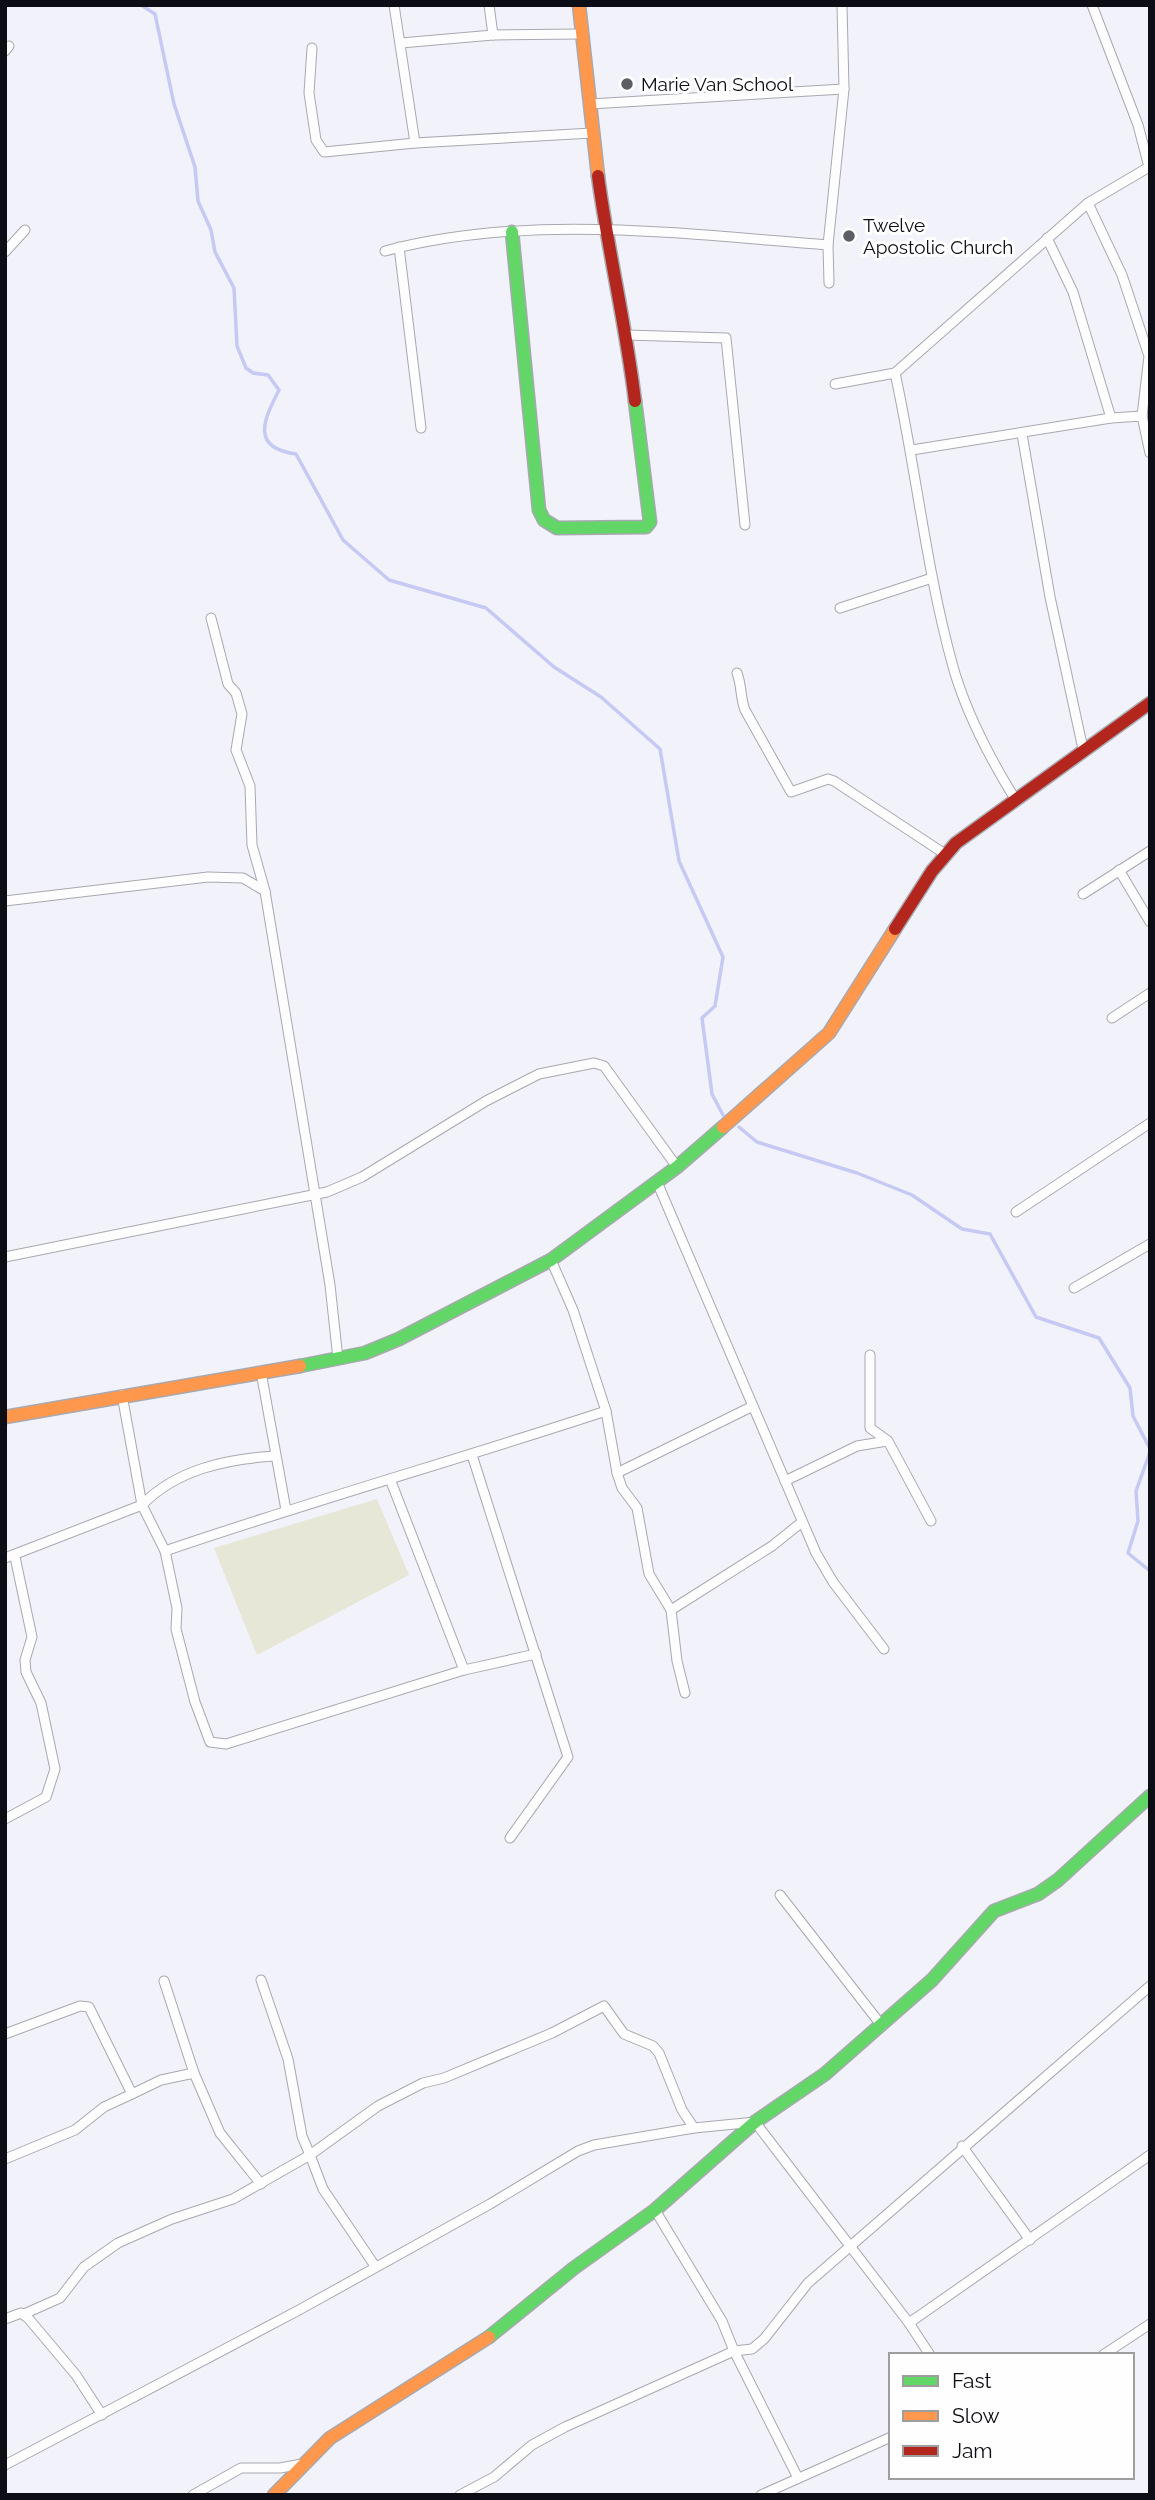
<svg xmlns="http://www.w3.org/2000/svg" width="1155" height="2500" font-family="Raleway,sans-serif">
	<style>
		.green { fill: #e6e7d7 }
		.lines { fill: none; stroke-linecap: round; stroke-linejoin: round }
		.stream { stroke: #c6c9f3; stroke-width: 3.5 }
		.street-casing { stroke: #a8a8b0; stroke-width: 11 }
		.fast-casing { stroke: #a8a8b0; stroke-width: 15 }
		.slow-casing { stroke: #a8a8b0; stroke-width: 15 }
		.jam-casing { stroke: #a8a8b0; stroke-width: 15 }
		.street { stroke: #fdfdfe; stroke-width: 9 }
		.fast { stroke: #63d668; stroke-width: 12 }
		.slow { stroke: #ff974d; stroke-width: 12 }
		.jam { stroke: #b3261e; stroke-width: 12 }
		.poi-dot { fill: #5d5d65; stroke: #fefefe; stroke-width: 2.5 }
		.labels { text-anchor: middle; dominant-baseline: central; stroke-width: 6; stroke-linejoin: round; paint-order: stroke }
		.poi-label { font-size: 19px; fill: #0d0d15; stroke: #fefefe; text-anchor: start }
	</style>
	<rect width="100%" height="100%" fill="#f2f2fa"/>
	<path class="green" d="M 377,1499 L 409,1575 L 257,1655 L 214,1548 Z"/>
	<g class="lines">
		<g class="stream">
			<path d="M 141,5 L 155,14 L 174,104 L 195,167 L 198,201 L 211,230 L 215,252 L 234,288 L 237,346 L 246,368 L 253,373 L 268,375 L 279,390 C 263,421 251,448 296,454 L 343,540 L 389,580 L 486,608 L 554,667 L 601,697 L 660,749 L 679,861 L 723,957 L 715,1006 L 702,1018 L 712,1094 L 723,1115"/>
			<path d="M 739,1127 L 757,1142 L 857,1173 L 912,1195 L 962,1229 L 990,1234 L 1036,1317 L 1099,1338 L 1130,1388 L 1133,1416 L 1150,1449"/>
			<path d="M 1150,1452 L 1136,1491 L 1138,1521 L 1128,1553 L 1150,1571"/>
		</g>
		<g class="street-casing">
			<g id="street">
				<path d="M 394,5 L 415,143"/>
				<path d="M 489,5 L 493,35"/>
				<path d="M 401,43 L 493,35 L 580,34"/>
				<path d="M 312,48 L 309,93 L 316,140 L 324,152 L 415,143 L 592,133"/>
				<path d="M 5,51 L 9,46"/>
				<path d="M 590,104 L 844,89"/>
				<path d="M 1088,203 L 1122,275 L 1149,356 L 1142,416"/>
				<path d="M 1047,238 L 1073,292 L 1111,418"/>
				<path d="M 399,247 L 421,428"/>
				<path d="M 385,251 C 529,213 682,234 828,245"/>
				<path d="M 5,252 L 25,230"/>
				<path d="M 829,283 L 828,245 L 844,89 L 842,5"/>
				<path d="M 627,335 L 726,338 L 745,525"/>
				<path d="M 895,373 C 916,469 926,568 952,663 C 964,708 991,760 1015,799"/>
				<path d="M 835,384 L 895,373 L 1088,203 L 1149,167 L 1138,125 L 1092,5"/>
				<path d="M 1022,434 L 1050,597 L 1083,749"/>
				<path d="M 912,450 L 1111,418 L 1142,416 L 1150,453"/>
				<path d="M 840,608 L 932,578"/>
				<path d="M 211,618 L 228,684 L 236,693 L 242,714 L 236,750 L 250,786 L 252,845 L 265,891"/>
				<path d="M 737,673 C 742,686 740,697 745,710 L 791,792 L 828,779 L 834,781 L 945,854"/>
				<path d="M 1119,870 L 1150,922"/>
				<path d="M 1083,894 L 1150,851"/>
				<path d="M 5,901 L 208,877 L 243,878 L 265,891 L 330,1285 L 338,1359"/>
				<path d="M 1112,1018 L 1150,993"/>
				<path d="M 657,1182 L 816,1553 L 833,1582 L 884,1649"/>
				<path d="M 1016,1212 L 1150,1123"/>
				<path d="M 5,1257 L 327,1192 L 362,1177 L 486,1101 L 539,1074 L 594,1063 L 604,1066 L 677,1167"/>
				<path d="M 551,1260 L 573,1310 L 606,1411 L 617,1473 L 622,1488 L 637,1508 L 649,1574 L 671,1610 L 677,1661 L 685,1693"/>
				<path d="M 1074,1288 L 1150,1244"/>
				<path d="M 870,1355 L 870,1428 L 888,1441 L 931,1521"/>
				<path d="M 261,1372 L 286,1510"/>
				<path d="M 122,1395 L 142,1505 L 165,1551 L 177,1608 L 176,1629 L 195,1702 L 210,1742 L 226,1744 L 464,1670 L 536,1654"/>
				<path d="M 472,1455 L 568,1757 L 510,1838"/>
				<path d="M 617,1473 L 753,1406"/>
				<path d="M 390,1479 L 464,1670"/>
				<path d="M 785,1481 L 857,1446 L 887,1441"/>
				<path d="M 165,1551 C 311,1501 460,1459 606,1411"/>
				<path d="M 5,1558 L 142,1505 C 177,1469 227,1459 275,1456"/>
				<path d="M 671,1610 L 772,1546 L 802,1522"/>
				<path d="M 5,1819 L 46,1797 L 55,1769 L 41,1703 L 26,1672 L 25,1660 L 32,1637 L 15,1557"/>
				<path d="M 780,1895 L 882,2026"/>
				<path d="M 261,1980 L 288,2059 L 302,2136 L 310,2155 L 378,2106 L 423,2083 L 444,2078 L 552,2033 L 604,2006 L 624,2034 L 653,2046 L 659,2053 L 682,2110 L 694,2128"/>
				<path d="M 164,1981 L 194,2073"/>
				<path d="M 5,2034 L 80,2006 L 89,2007 L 132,2094 L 161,2080 L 194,2073 L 220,2133 L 261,2184"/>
				<path d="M 962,2146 L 1030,2240"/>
				<path d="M 5,2159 L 75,2130 L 104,2107 L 132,2094"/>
				<path d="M 655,2210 L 722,2321 L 734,2351 L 798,2478"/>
				<path d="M 24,2314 L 60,2298 L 84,2267 L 118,2243 L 172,2219 L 233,2199 L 310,2155 L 323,2189 L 375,2266"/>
				<path d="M 5,2319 L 21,2313 L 28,2318 L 76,2375 L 102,2415"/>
				<path d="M 909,2323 L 1150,2155"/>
				<path d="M 1103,2355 L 1150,2324"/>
				<path d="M 5,2465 L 299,2310 L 490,2204 L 578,2151 L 594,2145 L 694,2128 L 755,2122 L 909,2323 L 930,2355"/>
				<path d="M 193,2495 L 241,2468 L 280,2468 L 302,2464"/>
				<path d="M 460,2495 L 494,2477 L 532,2445 L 565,2427 L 734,2351 L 752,2349 L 764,2339 L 808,2283 L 1150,1986"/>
				<path d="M 761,2495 L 891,2437"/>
			</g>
		</g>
		<g class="fast-casing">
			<g id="fast">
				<path d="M 512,232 L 539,510 L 544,520 L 557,528 L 646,527 L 650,522 L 635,401"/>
				<path d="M 300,1366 L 365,1353 L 399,1339 L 551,1260 L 677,1167 L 723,1127"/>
				<path d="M 489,2337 L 574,2268 L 655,2210 L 755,2122 L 825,2074 L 932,1980 L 994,1911 L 1038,1894 L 1058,1880 L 1150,1796"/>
			</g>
		</g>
		<g class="slow-casing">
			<g id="slow">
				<path d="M 579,5 L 598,176"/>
				<path d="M 723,1127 L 829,1033 L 895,929"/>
				<path d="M 5,1417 L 300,1366"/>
				<path d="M 274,2495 L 330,2438 L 489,2337"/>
			</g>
		</g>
		<g class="jam-casing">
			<g id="jam">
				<path d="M 598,176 C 608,251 626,325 635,401"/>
				<path d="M 895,929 L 932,871 L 956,843 L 1150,703"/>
			</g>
		</g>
		<use href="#street" class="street"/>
		<use href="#fast" class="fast"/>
		<use href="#slow" class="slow"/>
		<use href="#jam" class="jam"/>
	</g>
	<g class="poi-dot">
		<circle cx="627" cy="84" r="7"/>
		<circle cx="849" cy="236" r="7"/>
	</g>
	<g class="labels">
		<g class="poi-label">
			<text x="641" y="84">Marie Van School</text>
			<text x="863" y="225">Twelve<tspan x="863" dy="22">Apostolic Church</tspan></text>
		</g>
	</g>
	<rect width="1155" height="2500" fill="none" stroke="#0d0d15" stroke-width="14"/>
	<rect x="889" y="2353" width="245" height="126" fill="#fefefe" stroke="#9e9ea1" stroke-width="2"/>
	<rect x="903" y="2376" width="35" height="10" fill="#63d668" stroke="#9e9ea1" stroke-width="2"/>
	<text x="952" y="2388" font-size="21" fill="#0d0d15">Fast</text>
	<rect x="903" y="2411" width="35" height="10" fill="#ff974d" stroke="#9e9ea1" stroke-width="2"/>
	<text x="952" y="2423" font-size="21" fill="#0d0d15">Slow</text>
	<rect x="903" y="2446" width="35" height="10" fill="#b3261e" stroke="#9e9ea1" stroke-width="2"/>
	<text x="952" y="2458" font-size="21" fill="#0d0d15">Jam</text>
</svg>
